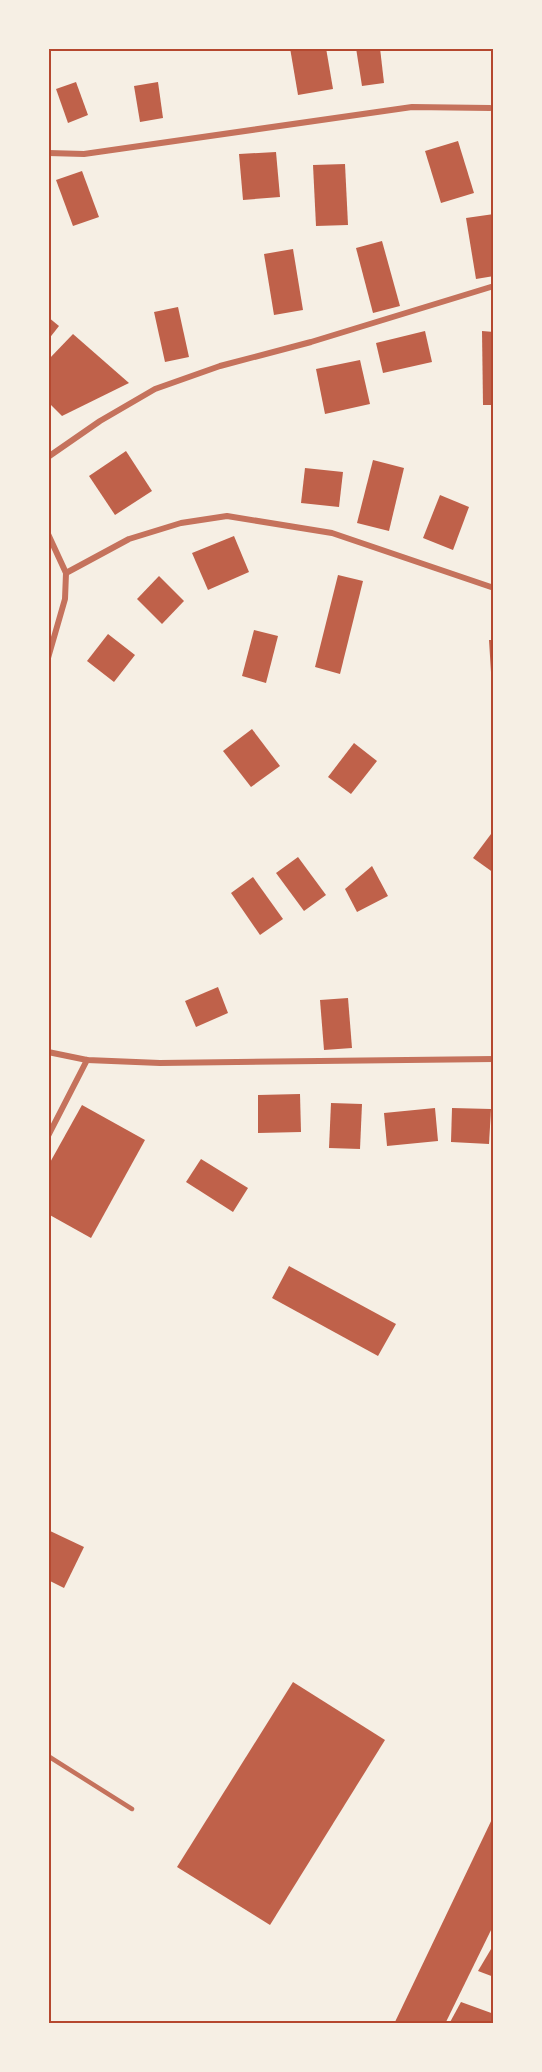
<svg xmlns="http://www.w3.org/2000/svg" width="542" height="2072" font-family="Bitter,serif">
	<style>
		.building { fill: #bf614a }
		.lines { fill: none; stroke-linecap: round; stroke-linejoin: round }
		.service { stroke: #c5725c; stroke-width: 4.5 }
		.minor { stroke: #c5725c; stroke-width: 6 }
		.neatline { fill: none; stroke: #b5482f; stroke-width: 2 }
	</style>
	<rect width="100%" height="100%" fill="#f6efe4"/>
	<g class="building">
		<path d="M 290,48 L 326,48 L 333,89 L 298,95 Z"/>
		<path d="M 356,48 L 380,48 L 384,83 L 362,86 Z"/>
		<path d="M 76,82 L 88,115 L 68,123 L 56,89 Z"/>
		<path d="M 158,82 L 163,118 L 140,122 L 134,86 Z"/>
		<path d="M 458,141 L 474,193 L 441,203 L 425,151 Z"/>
		<path d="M 276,152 L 280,197 L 243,200 L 239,154 Z"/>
		<path d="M 345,164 L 348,225 L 316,226 L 313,165 Z"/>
		<path d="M 82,171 L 99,217 L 73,226 L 56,180 Z"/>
		<path d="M 494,214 L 494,276 L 476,279 L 466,218 Z"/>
		<path d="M 382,241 L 400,306 L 373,313 L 356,248 Z"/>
		<path d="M 293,249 L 303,310 L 274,315 L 264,254 Z"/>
		<path d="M 178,307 L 189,357 L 165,362 L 154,312 Z"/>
		<path d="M 48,317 L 59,326 L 48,340 Z"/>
		<path d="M 425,331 L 432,362 L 383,373 L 376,343 Z"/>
		<path d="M 482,331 L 494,332 L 494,405 L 483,405 Z"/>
		<path d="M 73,334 L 129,383 L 62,416 L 48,402 L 48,360 Z"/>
		<path d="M 360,360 L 370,404 L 325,414 L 316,369 Z"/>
		<path d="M 126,451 L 152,491 L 115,515 L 89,476 Z"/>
		<path d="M 373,460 L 404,468 L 389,531 L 357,523 Z"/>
		<path d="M 305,468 L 343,472 L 339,507 L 301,503 Z"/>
		<path d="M 440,495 L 469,507 L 453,550 L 423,538 Z"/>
		<path d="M 234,536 L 249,572 L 208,590 L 192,553 Z"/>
		<path d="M 338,575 L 363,581 L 340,674 L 315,667 Z"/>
		<path d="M 159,576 L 184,601 L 162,624 L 137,599 Z"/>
		<path d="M 254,630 L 278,636 L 266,683 L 242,676 Z"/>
		<path d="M 108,634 L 135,655 L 114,682 L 87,661 Z"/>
		<path d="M 489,640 L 494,640 L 494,688 L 492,688 Z"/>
		<path d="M 252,729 L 280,766 L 251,787 L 223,751 Z"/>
		<path d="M 354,743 L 377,761 L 351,794 L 328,777 Z"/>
		<path d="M 494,830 L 494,873 L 473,858 Z"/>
		<path d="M 298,857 L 326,895 L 304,911 L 276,873 Z"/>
		<path d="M 372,866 L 388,896 L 357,912 L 345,889 Z"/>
		<path d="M 253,877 L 283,919 L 260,935 L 231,893 Z"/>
		<path d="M 218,987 L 228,1013 L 196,1027 L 185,1001 Z"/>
		<path d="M 348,998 L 352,1048 L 324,1050 L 320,1000 Z"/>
		<path d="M 300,1094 L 301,1132 L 258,1133 L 258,1095 Z"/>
		<path d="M 331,1103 L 362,1104 L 360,1149 L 329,1148 Z"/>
		<path d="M 82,1105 L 145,1140 L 91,1238 L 48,1214 L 48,1166 Z"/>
		<path d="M 435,1108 L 438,1141 L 387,1146 L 384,1113 Z"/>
		<path d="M 452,1108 L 491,1109 L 489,1144 L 451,1142 Z"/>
		<path d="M 201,1159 L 248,1188 L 233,1212 L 186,1182 Z"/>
		<path d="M 289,1266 L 396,1324 L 378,1356 L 272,1298 Z"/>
		<path d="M 48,1530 L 84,1547 L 64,1588 L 48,1580 Z"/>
		<path d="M 293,1682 L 385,1740 L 270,1925 L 177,1867 Z"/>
		<path d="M 494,1815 L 494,1924 L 445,2024 L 394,2024 Z"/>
		<path d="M 494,1944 L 494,1977 L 478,1971 Z"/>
		<path d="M 461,2002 L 494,2014 L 494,2024 L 449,2024 Z"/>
	</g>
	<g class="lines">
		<path class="service" d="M 48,1756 L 132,1809"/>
		<g class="minor">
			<path d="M 48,153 L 84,154 L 412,107 L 490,108"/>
			<path d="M 48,457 L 100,421 L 155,389 L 220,366 L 311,342 L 494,286"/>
			<path d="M 48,534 L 66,573 L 65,599 L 48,658"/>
			<path d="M 66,573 L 129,539 L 181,523 L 227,516 L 332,533 L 494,588"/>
			<path d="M 48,1052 L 87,1060 L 160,1063 L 494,1059"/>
			<path d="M 48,1136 L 87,1060"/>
			<path d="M 494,1718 L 494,1720"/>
		</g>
	</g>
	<rect width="542" height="2072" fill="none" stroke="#f6efe4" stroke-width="99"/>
	<rect x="50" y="50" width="442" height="1972" class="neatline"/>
</svg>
